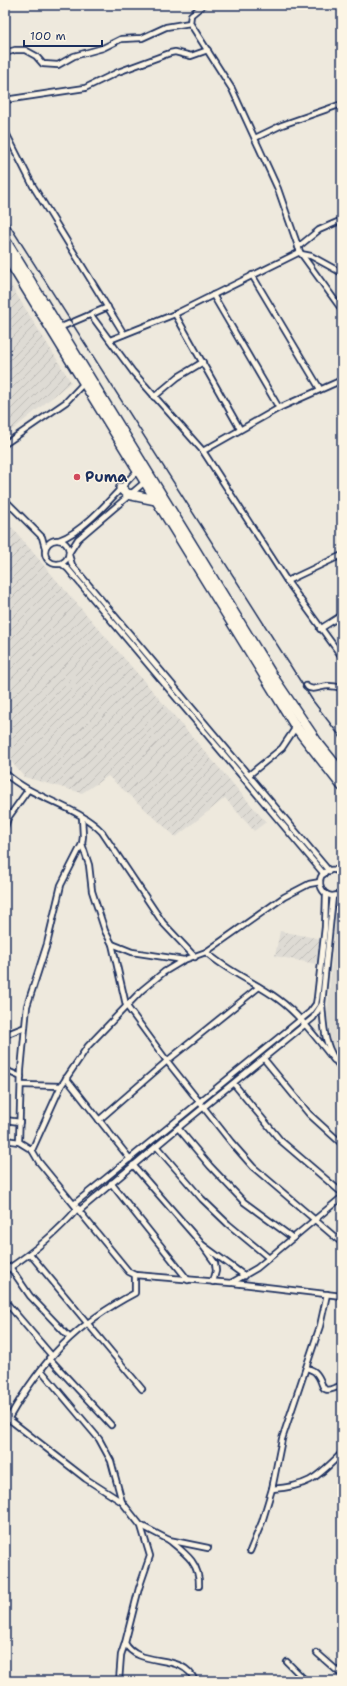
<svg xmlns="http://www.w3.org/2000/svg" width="347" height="1686" font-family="'Shantell Sans',sans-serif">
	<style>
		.built { fill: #dedbd4 }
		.industrial { fill: url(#industrial-furrows) }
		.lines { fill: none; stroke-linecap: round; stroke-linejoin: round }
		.street-casing { stroke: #1b2f5e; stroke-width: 8 }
		.highway-casing { stroke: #1b2f5e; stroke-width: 12 }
		.street { stroke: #fcf5e5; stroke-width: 4.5 }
		.highway { stroke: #fcf5e5; stroke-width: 9 }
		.rail { stroke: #1b2f5e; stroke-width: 1.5 }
		.poi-dot { fill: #d1495b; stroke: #fcf5e5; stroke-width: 1.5 }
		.labels { text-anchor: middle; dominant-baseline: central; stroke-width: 3; stroke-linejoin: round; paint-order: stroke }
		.poi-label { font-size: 15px; font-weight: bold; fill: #1b2f5e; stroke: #fcf5e5; text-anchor: start }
	</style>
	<defs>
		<pattern id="industrial-furrows" width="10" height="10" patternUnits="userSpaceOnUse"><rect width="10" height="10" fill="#dedbd4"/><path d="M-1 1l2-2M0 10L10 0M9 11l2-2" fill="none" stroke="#bebcb8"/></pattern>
	</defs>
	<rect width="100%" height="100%" fill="#eee9dd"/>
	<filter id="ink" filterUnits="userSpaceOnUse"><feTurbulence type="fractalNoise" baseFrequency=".025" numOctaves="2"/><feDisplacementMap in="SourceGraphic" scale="8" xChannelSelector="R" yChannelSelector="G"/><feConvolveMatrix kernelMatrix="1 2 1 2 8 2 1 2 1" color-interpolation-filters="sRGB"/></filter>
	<g filter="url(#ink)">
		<path class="built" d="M 337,902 L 342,908 L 342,1062 L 332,1046 L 327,1018 Z"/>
		<g class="industrial">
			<path d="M 5,276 L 71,382 L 5,436 Z"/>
			<path d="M 5,519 L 52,575 L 266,822 L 254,831 L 225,798 L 176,837 L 108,776 L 82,793 L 24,777 L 5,754 Z"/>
			<path d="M 280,931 L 321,939 L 316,964 L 275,956 Z"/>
		</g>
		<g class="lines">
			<g class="street-casing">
				<g id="street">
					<path d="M 203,5 L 191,15 L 190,23 L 232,89 L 278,189 L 300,252 L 342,310"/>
					<path d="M 5,53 L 15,50 L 25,50 L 36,56 L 43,64 L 58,65 L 74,56 L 103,48 L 121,39 L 142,38 L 166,27 L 190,23"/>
					<path d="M 5,100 L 85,88 L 118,72 L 170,53 L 175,52 L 191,56 L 208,50"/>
					<path d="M 5,131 L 33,186 L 124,334"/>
					<path d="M 255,138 L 282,125 L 342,104"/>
					<path d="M 298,247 L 319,230 L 342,220"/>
					<path d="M 301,254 L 311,256 L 342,273"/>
					<path d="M 252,275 L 320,389"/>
					<path d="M 213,295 L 279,408"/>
					<path d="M 175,314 L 240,429"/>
					<path d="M 91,315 L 133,372 L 203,451 L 287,581 L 342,657"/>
					<path d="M 59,328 L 108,307"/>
					<path d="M 110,340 L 175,314 L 300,252"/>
					<path d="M 154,397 L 178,377 L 203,362"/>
					<path d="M 5,444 L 66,402 L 83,384"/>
					<path d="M 203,451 L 279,408 L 342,380"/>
					<path d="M 5,500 L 42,537 L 45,548"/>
					<circle cx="57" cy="552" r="12"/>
					<path d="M 59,540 C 86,531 118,490 138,470"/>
					<path d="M 69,553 L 78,539 L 146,481"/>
					<path d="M 69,555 L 72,565 L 329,871"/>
					<path d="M 59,564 L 62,564 L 68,569 L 324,874"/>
					<path d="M 287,581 L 342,555"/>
					<path d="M 320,629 L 342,615"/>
					<path d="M 306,686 C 313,692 320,686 329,686 C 333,686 338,687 342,688"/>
					<path d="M 5,773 C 33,799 76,805 102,832 L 163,923 L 195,957"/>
					<path d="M 249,775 L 282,748 L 296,727"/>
					<path d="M 5,827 L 8,818 L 28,790"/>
					<path d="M 82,844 L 89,865 L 92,891 L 105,931 L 112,944 L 132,952 L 184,960"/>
					<path d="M 342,874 C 339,871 335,869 330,870 C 310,874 323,907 342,892"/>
					<path d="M 320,882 L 309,884 L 284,897 L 206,952 L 184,960 L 164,972 L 142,990 L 88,1046 L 61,1086 L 32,1150 L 39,1162 L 129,1272 L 135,1275 L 231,1283 L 257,1268 L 342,1197"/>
					<path d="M 112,944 L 126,1005 L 167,1061 L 231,1142 L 253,1167 L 342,1243"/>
					<path d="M 206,952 C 228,972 255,982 278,999 C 300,1015 317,1039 334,1060"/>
					<path d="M 322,1004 C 324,1030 324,1048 342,1069"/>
					<path d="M 5,1035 L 25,1027"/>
					<path d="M 264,1059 L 309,1114 L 342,1144"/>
					<path d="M 5,1070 L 21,1077"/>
					<path d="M 66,1078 L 130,1159"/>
					<path d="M 234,1084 L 280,1140 L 342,1193"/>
					<path d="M 22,1085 L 61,1086"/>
					<path d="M 5,1120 L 20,1122"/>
					<path d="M 99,1120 L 167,1061 L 259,987"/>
					<path d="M 178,1128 L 210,1166 L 244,1202 L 293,1238"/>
					<path d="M 5,1140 L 19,1142 L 32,1150"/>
					<path d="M 19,1142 L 21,1070 L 27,1006 L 47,944 L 61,885 L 82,844 L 83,836 L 82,817"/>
					<path d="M 156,1146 L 202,1199 L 228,1224 L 269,1258"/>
					<path d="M 133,1165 L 200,1242 L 215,1263 L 216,1271 L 213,1282"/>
					<path d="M 111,1183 L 188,1280"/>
					<path d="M 74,1204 L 310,1012 L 316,1004 L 317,998 L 325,927 L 326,894"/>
					<path d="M 80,1210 L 178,1128 L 313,1018 L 322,1004 L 333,896"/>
					<path d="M 200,1243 L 245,1276"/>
					<path d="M 30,1254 L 142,1389"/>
					<path d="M 10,1267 L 30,1296 L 69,1337"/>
					<path d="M 5,1271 C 32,1253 57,1233 78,1208"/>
					<path d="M 233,1283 L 342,1296"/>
					<path d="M 5,1301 L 52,1356"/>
					<path d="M 49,1358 L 111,1425"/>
					<path d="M 307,1368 C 309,1369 313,1370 315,1372 C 327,1384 316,1397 342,1385"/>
					<path d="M 41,1370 L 99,1439 L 111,1461 L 122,1502"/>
					<path d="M 5,1416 L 86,1479 L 122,1502 L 141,1526 L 150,1556 L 139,1588 L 125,1643 C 139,1669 183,1651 195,1681"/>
					<path d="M 9,1418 C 42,1360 76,1324 135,1293 L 135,1275"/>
					<path d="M 272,1489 C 310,1486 316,1478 342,1453"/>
					<path d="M 142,1526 L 169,1540 L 208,1548"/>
					<path d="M 169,1540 C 185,1553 200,1563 199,1586"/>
					<path d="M 250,1551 L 262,1522 L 272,1489 L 282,1439 L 320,1326 L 327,1294"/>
					<path d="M 317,1653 L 342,1675"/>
					<path d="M 287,1662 L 306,1681"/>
					<path d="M 119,1681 L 121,1655 L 125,1643"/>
				</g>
			</g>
			<g class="highway-casing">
				<g id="highway">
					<path d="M 5,240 L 275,680 L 317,742 L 342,773"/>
					<path d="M 5,254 L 296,727 L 342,786"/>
					<path d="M 121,488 L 127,494 L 156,500"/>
				</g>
			</g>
			<use href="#street" class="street"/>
			<use href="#highway" class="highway"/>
			<path class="rail" d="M 5,218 L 313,701 L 342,739"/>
		</g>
	</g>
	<circle class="poi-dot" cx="77" cy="477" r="4"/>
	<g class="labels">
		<g class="poi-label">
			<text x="85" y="477">Puma</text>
		</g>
	</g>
	<rect width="347" height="1686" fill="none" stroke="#fcf5e5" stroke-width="20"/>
	<rect x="10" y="10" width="327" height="1666" fill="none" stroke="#1b2f5e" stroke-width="1.5" filter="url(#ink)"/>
	<path d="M24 40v6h78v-6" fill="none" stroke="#1b2f5e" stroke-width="2"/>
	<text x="30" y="40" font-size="12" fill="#1b2f5e" stroke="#fcf5e5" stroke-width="3" paint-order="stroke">100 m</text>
</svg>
